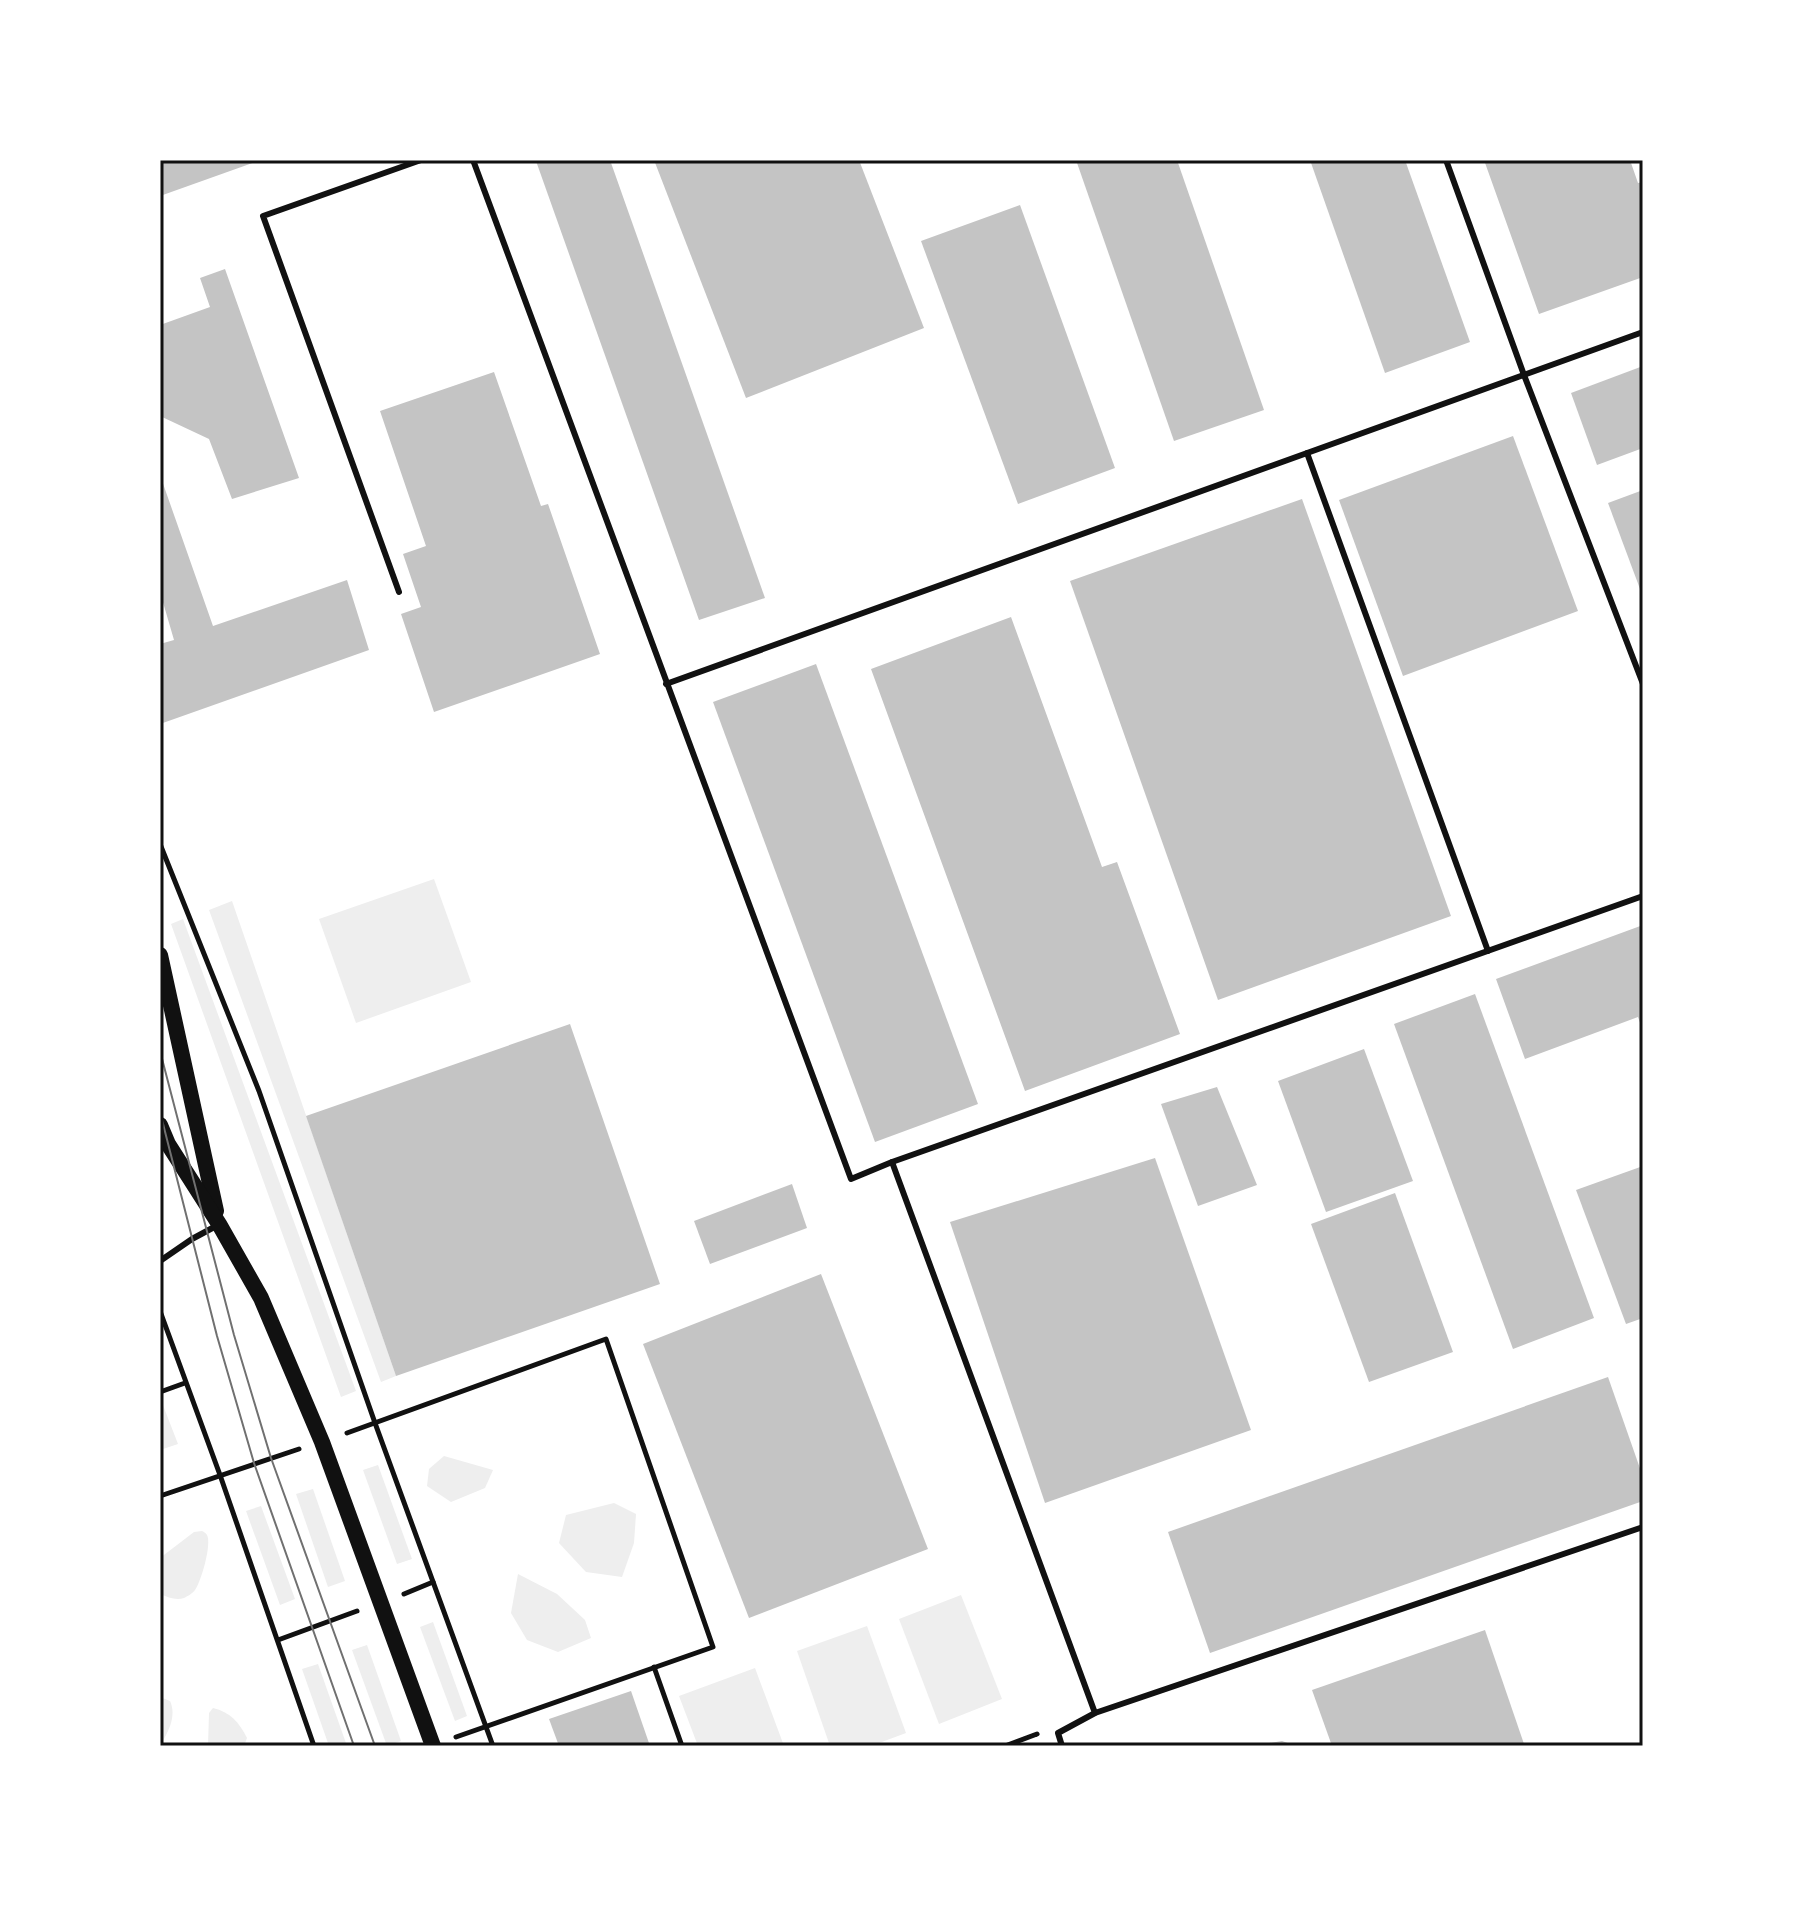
<svg xmlns="http://www.w3.org/2000/svg" width="1803" height="1906" font-family="Poppins,sans-serif">
	<style>
		.green { fill: #eee }
		.building { fill: #c4c4c4 }
		.lines { fill: none; stroke-linecap: round; stroke-linejoin: round }
		.path { stroke: #111; stroke-width: 5 }
		.service { stroke: #111; stroke-width: 6 }
		.secondary { stroke: #111; stroke-width: 16 }
		.tram { stroke: #707070; stroke-width: 2 }
		.neatline { fill: none; stroke: #111; stroke-width: 3 }
	</style>
	<rect width="100%" height="100%" fill="#fff"/>
	<g class="green">
		<path d="M 434,879 L 471,982 L 356,1023 L 319,919 Z"/>
		<path d="M 232,901 L 396,1376 L 381,1382 L 209,910 Z"/>
		<path d="M 183,919 L 356,1391 L 341,1397 L 171,924 Z"/>
		<path d="M 161,1400 L 178,1444 L 160,1450 L 160,1401 Z"/>
		<path d="M 444,1456 L 493,1470 L 485,1488 L 451,1502 L 427,1486 L 429,1469 Z"/>
		<path d="M 378,1465 L 412,1559 L 397,1564 L 363,1470 Z"/>
		<path d="M 313,1489 L 345,1581 L 328,1587 L 296,1494 Z"/>
		<path d="M 614,1503 L 636,1514 L 634,1543 L 622,1577 L 586,1572 L 559,1543 L 566,1515 Z"/>
		<path d="M 261,1506 L 295,1599 L 280,1605 L 246,1511 Z"/>
		<path d="M 202,1531 C 204,1532 206,1533 207,1535 C 212,1544 201,1582 195,1590 C 193,1593 188,1596 184,1598 C 176,1601 168,1597 160,1594 L 160,1558 L 194,1532 Z"/>
		<path d="M 518,1574 L 557,1594 L 585,1620 L 591,1638 L 558,1652 L 527,1640 L 511,1613 Z"/>
		<path d="M 961,1595 L 1002,1699 L 939,1724 L 899,1619 Z"/>
		<path d="M 433,1622 L 467,1716 L 455,1721 L 420,1627 Z"/>
		<path d="M 867,1626 L 906,1733 L 871,1746 L 830,1746 L 797,1651 Z"/>
		<path d="M 367,1645 L 401,1741 L 387,1746 L 352,1650 Z"/>
		<path d="M 318,1664 L 347,1746 L 329,1746 L 302,1669 Z"/>
		<path d="M 755,1668 L 784,1746 L 698,1746 L 679,1696 Z"/>
		<path d="M 160,1697 L 170,1701 C 177,1716 168,1733 160,1745 Z"/>
		<path d="M 213,1708 C 230,1712 239,1722 247,1738 L 244,1746 L 208,1746 L 209,1713 Z"/>
	</g>
	<g class="building">
		<path d="M 160,160 L 261,160 L 160,196 Z"/>
		<path d="M 539,160 L 610,160 L 765,598 L 699,620 L 536,161 Z"/>
		<path d="M 654,160 L 859,160 L 924,328 L 746,398 Z"/>
		<path d="M 1076,160 L 1177,160 L 1264,410 L 1174,441 Z"/>
		<path d="M 1310,160 L 1405,160 L 1470,342 L 1385,373 Z"/>
		<path d="M 1484,160 L 1630,160 L 1638,183 L 1643,182 L 1643,277 L 1539,314 Z"/>
		<path d="M 1020,205 L 1115,468 L 1018,504 L 921,241 Z"/>
		<path d="M 225,269 L 299,478 L 232,499 L 209,439 L 160,416 L 160,325 L 210,307 L 200,278 Z"/>
		<path d="M 1643,366 L 1643,448 L 1597,465 L 1571,393 Z"/>
		<path d="M 494,372 L 541,506 L 548,504 L 600,654 L 434,712 L 401,614 L 421,607 L 403,554 L 426,546 L 380,411 Z"/>
		<path d="M 1513,436 L 1578,611 L 1403,676 L 1339,500 Z"/>
		<path d="M 160,475 L 213,626 L 347,580 L 369,650 L 160,724 L 160,644 L 174,640 L 160,592 Z"/>
		<path d="M 1643,490 L 1643,597 L 1608,503 Z"/>
		<path d="M 1302,499 L 1451,916 L 1218,1000 L 1070,581 Z"/>
		<path d="M 1011,617 L 1102,867 L 1117,862 L 1180,1034 L 1025,1091 L 871,669 Z"/>
		<path d="M 816,664 L 978,1104 L 875,1142 L 713,702 Z"/>
		<path d="M 1643,925 L 1643,1031 L 1638,1017 L 1525,1059 L 1496,979 Z"/>
		<path d="M 1475,994 L 1594,1318 L 1513,1349 L 1394,1024 Z"/>
		<path d="M 570,1024 L 660,1284 L 396,1376 L 306,1116 Z"/>
		<path d="M 1364,1049 L 1413,1181 L 1326,1212 L 1278,1081 Z"/>
		<path d="M 1217,1087 L 1257,1185 L 1198,1206 L 1161,1104 Z"/>
		<path d="M 1155,1158 L 1251,1430 L 1045,1503 L 950,1222 Z"/>
		<path d="M 1643,1166 L 1643,1318 L 1626,1324 L 1576,1190 Z"/>
		<path d="M 792,1184 L 807,1228 L 710,1264 L 694,1221 Z"/>
		<path d="M 1395,1193 L 1453,1352 L 1369,1382 L 1311,1224 Z"/>
		<path d="M 821,1274 L 928,1549 L 749,1618 L 643,1344 Z"/>
		<path d="M 1608,1377 L 1643,1477 L 1643,1501 L 1210,1653 L 1168,1532 Z"/>
		<path d="M 1485,1630 L 1524,1744 L 1518,1746 L 1332,1746 L 1312,1690 Z"/>
		<path d="M 631,1691 L 650,1746 L 559,1746 L 549,1719 Z"/>
		<path d="M 1282,1741 L 1296,1746 L 1263,1746 L 1263,1744 Z"/>
	</g>
	<g class="lines">
		<g class="path">
			<path d="M 160,844 L 259,1091 L 375,1423 L 493,1746"/>
			<path d="M 160,1311 L 220,1475 L 314,1746"/>
			<path d="M 160,1392 L 185,1383"/>
			<path d="M 347,1433 L 606,1339 L 713,1647 L 456,1737"/>
			<path d="M 160,1496 L 299,1449"/>
			<path d="M 404,1594 L 433,1582"/>
			<path d="M 278,1640 L 357,1611"/>
			<path d="M 654,1667 L 682,1746"/>
			<path d="M 1005,1746 L 1037,1734"/>
		</g>
		<g class="service">
			<path d="M 473,160 L 851,1179 L 892,1162 L 1643,896"/>
			<path d="M 1446,160 L 1524,375 L 1643,684"/>
			<path d="M 1307,453 L 1488,951"/>
			<path d="M 399,592 L 263,216 L 421,160"/>
			<path d="M 666,684 L 1643,332"/>
			<path d="M 892,1162 L 1095,1713"/>
			<path d="M 160,1261 L 192,1239 L 218,1225"/>
			<path d="M 1062,1746 L 1058,1733 L 1095,1713 L 1643,1527"/>
		</g>
		<g class="secondary">
			<path d="M 160,955 L 216,1211"/>
			<path d="M 160,1125 L 168,1144 L 219,1224 L 261,1298 L 322,1442 L 433,1746"/>
		</g>
		<g class="tram">
			<path d="M 160,1051 L 234,1335 L 271,1458 L 375,1746"/>
			<path d="M 160,1112 L 217,1336 L 254,1463 L 354,1746"/>
		</g>
	</g>
	<rect width="1803" height="1906" fill="none" stroke="#ffffff" stroke-width="324"/>
	<rect x="162" y="162" width="1479" height="1582" class="neatline"/>
</svg>
